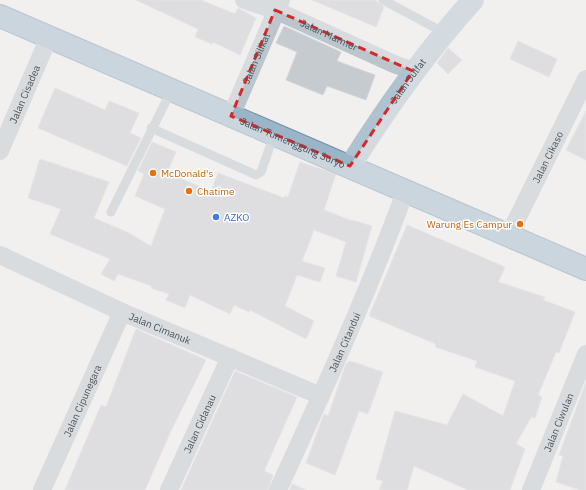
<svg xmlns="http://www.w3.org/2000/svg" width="586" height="490" font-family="'IBM Plex Sans',sans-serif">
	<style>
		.building { fill: #c6cbcf; stroke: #d3d6db }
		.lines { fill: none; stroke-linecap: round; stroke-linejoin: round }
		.trunk-casing { stroke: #7193ab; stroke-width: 24 }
		.service { stroke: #bac5cc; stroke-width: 9 }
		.minor { stroke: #bac5cc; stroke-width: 18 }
		.primary { stroke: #aec2cf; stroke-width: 22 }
		.trunk { stroke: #9ab5c7; stroke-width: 22 }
		.marked { fill: none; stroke: #d62828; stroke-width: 3; stroke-dasharray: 8 5; stroke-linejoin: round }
		.food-dot { fill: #e8710a; stroke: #fff; stroke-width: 1.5 }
		.shop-dot { fill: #3f7fe0; stroke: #fff; stroke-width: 1.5 }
		.labels { text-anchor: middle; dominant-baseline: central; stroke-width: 3; stroke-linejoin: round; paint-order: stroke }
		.street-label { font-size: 10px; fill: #47555d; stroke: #fff }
		.food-label { font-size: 10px; fill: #c56008; stroke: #fff; text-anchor: start }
		.shop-label { font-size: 10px; fill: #366cbe; stroke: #fff; text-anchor: start }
	</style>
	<rect width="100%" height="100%" fill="#f2efef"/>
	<g class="building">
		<path d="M 136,0 L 201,0 L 235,14 L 238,8 L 256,18 L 240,55 L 213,42 L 212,44 L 195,37 L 198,29 Z"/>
		<path d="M 312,0 L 375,0 L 384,7 L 376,27 Z"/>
		<path d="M 284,26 L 341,52 L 337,61 L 375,75 L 366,100 L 327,86 L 323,95 L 286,80 L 297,52 L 276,43 Z"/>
		<path d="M 518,41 L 557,59 L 549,77 L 510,59 Z"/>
		<path d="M 448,48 L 462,60 L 448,74 L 437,63 Z"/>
		<path d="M 55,88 L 105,110 L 109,101 L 139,113 L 130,133 L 141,138 L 127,166 L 38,128 Z"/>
		<path d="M 586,111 L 586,160 L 566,150 Z"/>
		<path d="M 152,142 L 176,152 L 167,173 L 211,191 L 218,173 L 284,198 L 285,196 L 288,197 L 300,162 L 336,174 L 324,210 L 352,221 L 352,220 L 372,226 L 356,282 L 336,276 L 346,242 L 314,230 L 302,261 L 325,268 L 320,282 L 297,275 L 285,306 L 314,321 L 306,339 L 250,310 L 249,312 L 234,305 L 230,314 L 190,295 L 185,308 L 166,300 L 169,294 L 151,288 L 152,286 L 118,274 L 114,281 L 101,274 L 110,259 L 50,234 L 61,209 L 28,198 L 40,159 L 109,182 L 94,218 L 127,232 L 151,246 L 165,209 L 135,196 L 144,174 L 138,171 Z"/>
		<path d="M 407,225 L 505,267 L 498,282 L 545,297 L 543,300 L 575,312 L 559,353 L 556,352 L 538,395 L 542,397 L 535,418 L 531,417 L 516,444 L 525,449 L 510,490 L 468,490 L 414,466 L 407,490 L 379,490 L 383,481 L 376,479 L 395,411 L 447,425 L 463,394 L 503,416 L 515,381 L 475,367 L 477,361 L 435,347 L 436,344 L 369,316 Z"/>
		<path d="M 136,329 L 206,360 L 170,433 L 145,490 L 65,490 L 101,405 L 106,407 Z"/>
		<path d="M 350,361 L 383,372 L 368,414 L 359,411 L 335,475 L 306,463 L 322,419 L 324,414 L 328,416 L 346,364 Z"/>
		<path d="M 235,371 L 297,397 L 264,471 L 273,475 L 268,490 L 181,490 Z"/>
		<path d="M 586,382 L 586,490 L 580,490 L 556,482 L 563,456 L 559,455 Z"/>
		<path d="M 292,484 L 307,490 L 290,490 Z"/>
	</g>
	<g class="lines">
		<g class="trunk-casing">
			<g id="trunk">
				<path id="s11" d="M 0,16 L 586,269"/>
			</g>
		</g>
		<g class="service">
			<path d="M 383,0 L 443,32"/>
			<path d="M 151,128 L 256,175 L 261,172 L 274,135"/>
			<path d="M 111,212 L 171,91"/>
		</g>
		<g class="minor">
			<path id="s1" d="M 244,0 L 275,10 L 394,64 L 413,71"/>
			<path id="s2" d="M 231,116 L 281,0"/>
			<path id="s3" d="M 0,151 L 49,37"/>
			<path id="s4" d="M 509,235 L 586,79"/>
			<path id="s5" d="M 0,255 L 122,312 L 321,396"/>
			<path id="s6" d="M 42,490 L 122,312"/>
			<path id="s7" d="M 169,490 L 230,357"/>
			<path id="s8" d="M 278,490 C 323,392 368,293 405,192"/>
			<path id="s9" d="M 531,490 L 586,354"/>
		</g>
		<path class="primary" id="s10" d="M 350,166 C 387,107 426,52 473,0"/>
		<use href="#trunk" class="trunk"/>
	</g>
	<path d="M0 0H586V490H0ZM 275,10 L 413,71 L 350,166 L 231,116 Z" fill="#f2efef" fill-opacity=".55" fill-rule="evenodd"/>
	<path class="marked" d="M 275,10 L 413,71 L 350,166 L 231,116 Z"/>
	<g class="food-dot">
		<circle cx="153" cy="173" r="4"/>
		<circle cx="189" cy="191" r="4"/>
		<circle cx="520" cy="224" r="4"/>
	</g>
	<circle class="shop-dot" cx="216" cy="217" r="4"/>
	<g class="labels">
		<g class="street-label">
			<text stroke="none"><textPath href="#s1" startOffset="92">Jalan Marmer</textPath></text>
			<text stroke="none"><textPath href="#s2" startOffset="63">Jalan Silikat</textPath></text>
			<text stroke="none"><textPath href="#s10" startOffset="103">Jalan Sulfat</textPath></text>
			<text stroke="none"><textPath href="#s3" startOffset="62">Jalan Cisadea</textPath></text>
			<text stroke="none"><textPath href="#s11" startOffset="319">Jalan Tumenggung Suryo</textPath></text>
			<text stroke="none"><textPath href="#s4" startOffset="87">Jalan Cikaso</textPath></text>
			<text stroke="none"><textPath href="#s5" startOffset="176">Jalan Cimanuk</textPath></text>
			<text stroke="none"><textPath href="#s8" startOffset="162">Jalan Citandui</textPath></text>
			<text stroke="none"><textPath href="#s6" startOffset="98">Jalan Cipunegara</textPath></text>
			<text stroke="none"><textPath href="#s9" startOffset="73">Jalan Ciwulan</textPath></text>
			<text stroke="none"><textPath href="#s7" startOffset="73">Jalan Cidanau</textPath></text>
		</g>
		<g class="food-label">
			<text x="161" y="173">McDonald's</text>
			<text x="197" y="191">Chatime</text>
			<text x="512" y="224" text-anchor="end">Warung Es Campur</text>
		</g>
		<g class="shop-label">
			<text x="224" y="217">AZKO</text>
		</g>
	</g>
</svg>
